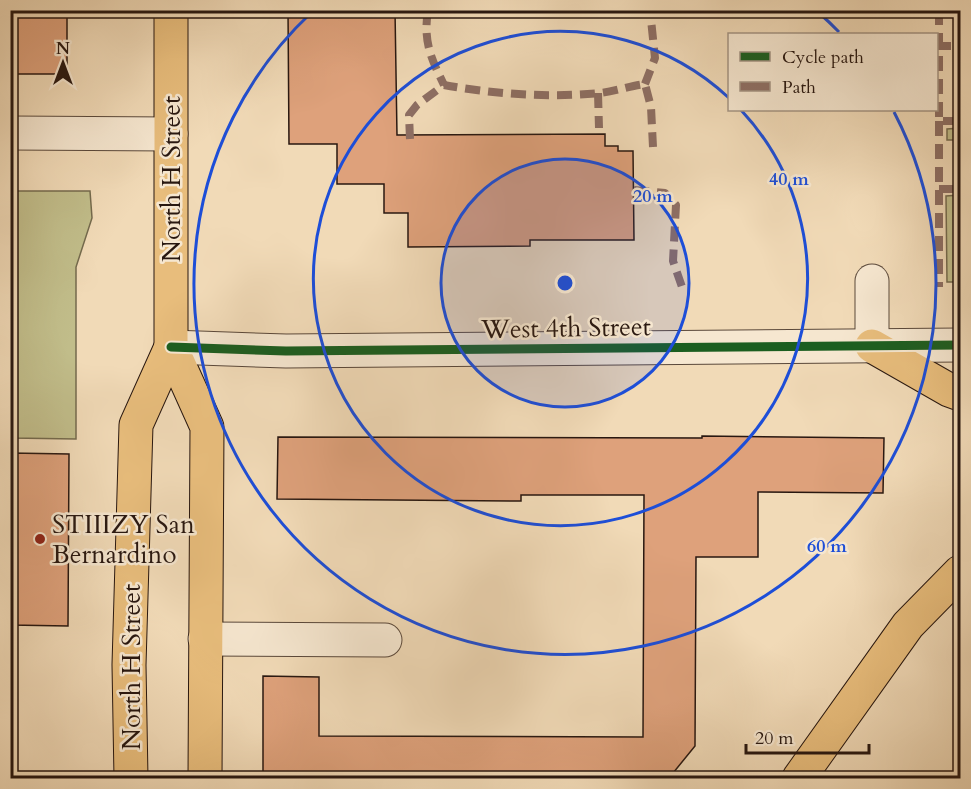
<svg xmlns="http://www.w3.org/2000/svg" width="971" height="789" font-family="Cardo,serif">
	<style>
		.green { fill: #c1bd8a; stroke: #746a4d; stroke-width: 1.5 }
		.building { fill: #dea17b; stroke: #281710; stroke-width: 1.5 }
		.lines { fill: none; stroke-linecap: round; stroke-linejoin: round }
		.minor-casing { stroke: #5a483a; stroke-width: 35 }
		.major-casing { stroke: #281710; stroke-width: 35 }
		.minor { stroke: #f6e7d0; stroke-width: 33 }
		.major { stroke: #e8bd7c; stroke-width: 33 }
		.quiet { stroke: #8d6e63; stroke-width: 8; stroke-dasharray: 15 8; stroke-linecap: butt }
		.cycleway-casing { stroke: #f6e7d0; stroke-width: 13 }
		.cycleway { stroke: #1b5e20; stroke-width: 9 }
		.ring { fill: none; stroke: #1d4ed8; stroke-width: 3 }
		.poi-dot { fill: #8f2418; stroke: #f6e7d0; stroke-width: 2 }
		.labels { text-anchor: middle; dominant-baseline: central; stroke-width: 5; stroke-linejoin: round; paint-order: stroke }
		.street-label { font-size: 26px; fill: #281710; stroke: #f6e7d0 }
		.poi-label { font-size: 26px; fill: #281710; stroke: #f6e7d0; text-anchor: start }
		.centre { fill: #1d4ed8; stroke: #f6e7d0; stroke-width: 3 }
		.ring-label { font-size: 18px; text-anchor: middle; font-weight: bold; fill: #1d4ed8; stroke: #f6e7d0; stroke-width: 5; stroke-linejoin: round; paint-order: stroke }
	</style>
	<rect width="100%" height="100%" fill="#f1dab7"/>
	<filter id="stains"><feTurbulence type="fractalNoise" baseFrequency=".00333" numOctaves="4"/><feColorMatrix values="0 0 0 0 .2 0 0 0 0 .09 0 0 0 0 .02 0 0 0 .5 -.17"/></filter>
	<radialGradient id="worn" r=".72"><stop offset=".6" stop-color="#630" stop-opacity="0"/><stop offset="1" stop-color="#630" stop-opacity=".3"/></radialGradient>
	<g class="green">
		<path d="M 960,128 L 960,140 L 947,140 L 947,129 Z"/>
		<path d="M 11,191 L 90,191 L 92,218 L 76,267 L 76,439 L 11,438 Z"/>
		<path d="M 960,195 L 960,282 L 947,282 L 946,196 Z"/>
	</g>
	<g class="building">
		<rect x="10" y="10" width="57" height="64"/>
		<path d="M 288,10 L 395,10 L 397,135 L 605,134 L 605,146 L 618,146 L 618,151 L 633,151 L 634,240 L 530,240 L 530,246 L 408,247 L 408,213 L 384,213 L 384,184 L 337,184 L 337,144 L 289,144 Z"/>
		<path d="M 702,436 L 884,438 L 883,493 L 758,492 L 758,557 L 696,557 L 695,746 L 669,778 L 263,778 L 263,676 L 319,677 L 319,736 L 643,737 L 644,495 L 521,495 L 521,501 L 277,499 L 278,437 L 702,438 Z"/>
		<path d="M 10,453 L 69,454 L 68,626 L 10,625 Z"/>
	</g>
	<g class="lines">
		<g class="minor-casing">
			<g id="minor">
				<path d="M 10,133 L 171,134"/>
				<path d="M 872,281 L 872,346"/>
				<path d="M 171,347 L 286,351 L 960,345"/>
				<path d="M 205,639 L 385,640"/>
			</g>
		</g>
		<g class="major-casing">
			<g id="major">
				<path d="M 171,10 L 171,347 L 207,427 L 205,778"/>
				<path d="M 872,346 L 949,390 L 960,394"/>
				<path d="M 131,778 L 129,665 L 136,425 L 171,347"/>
				<path d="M 799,778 L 908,625 L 960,572"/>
			</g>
		</g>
		<use href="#minor" class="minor"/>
		<use href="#major" class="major"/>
		<g class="quiet">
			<path d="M 428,10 C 423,42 431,58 444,85"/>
			<path d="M 939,10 L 939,121 L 960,121"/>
			<path d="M 936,46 L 960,46"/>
			<path d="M 645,84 L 655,58 L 650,10"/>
			<path d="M 598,93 L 599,128"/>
			<path d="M 939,121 L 939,287"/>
			<path d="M 410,139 L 409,115 L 417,105 L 444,85 C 494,94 549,98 600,93 C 616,91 630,86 645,84 L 651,107 L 653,147"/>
			<path d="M 939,189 L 960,189"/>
			<path d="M 634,190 L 665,193 L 676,205 L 673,261 L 682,287"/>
		</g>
		<g class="cycleway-casing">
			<path id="cycleway" d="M 171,347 L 286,351 L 960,345"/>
		</g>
		<use href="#cycleway" class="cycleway"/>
	</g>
	<circle cx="565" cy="283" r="124" fill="#1d4ed8" fill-opacity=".12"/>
	<g class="ring">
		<circle cx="565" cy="283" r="124"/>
		<path d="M741 110A247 247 0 1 1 729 98"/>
		<path d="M818 12A371 371 0 0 1 839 32M894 112A371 371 0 1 1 312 12"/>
	</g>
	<circle class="poi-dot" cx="40" cy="539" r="6"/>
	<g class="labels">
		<g class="street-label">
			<text transform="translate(171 179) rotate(-90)">North H Street</text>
			<text transform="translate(566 328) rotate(-1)">West 4th Street</text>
			<text transform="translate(131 667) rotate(-90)">North H Street</text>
		</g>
		<g class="poi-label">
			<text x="52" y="524">STIIIZY San<tspan x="52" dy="30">Bernardino</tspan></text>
		</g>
	</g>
	<circle cx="565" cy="283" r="9" class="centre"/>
	<g class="ring-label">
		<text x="789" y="185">40 m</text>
		<text x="653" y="202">20 m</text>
		<text x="827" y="552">60 m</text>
	</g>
	<rect width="971" height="789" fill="none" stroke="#f1dab7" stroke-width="36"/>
	<rect x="12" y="12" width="947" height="765" fill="none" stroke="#281710" stroke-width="3"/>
	<rect x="18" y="18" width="935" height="753" fill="none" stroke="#281710" stroke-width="1.5"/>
	<rect x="728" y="33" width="210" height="78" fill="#f6e7d0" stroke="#a49483" stroke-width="1.5"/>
	<rect x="740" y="52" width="30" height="9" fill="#1b5e20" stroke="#a49483" stroke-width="1.5"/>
	<text x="782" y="63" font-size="18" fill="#281710">Cycle path</text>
	<rect x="740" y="82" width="30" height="9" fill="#8d6e63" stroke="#a49483" stroke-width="1.5"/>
	<text x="782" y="93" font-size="18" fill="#281710">Path</text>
	<g transform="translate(63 63)" stroke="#f6e7d0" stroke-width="4.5" paint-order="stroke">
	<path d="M0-4.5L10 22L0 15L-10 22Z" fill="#281710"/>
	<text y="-9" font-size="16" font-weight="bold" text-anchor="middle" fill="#281710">N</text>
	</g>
	<path d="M746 744v9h123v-9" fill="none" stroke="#281710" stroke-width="3"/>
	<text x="755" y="744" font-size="18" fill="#281710" stroke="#f6e7d0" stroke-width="4.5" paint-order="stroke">20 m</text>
	<rect width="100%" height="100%" filter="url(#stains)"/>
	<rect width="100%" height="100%" fill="url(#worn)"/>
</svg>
